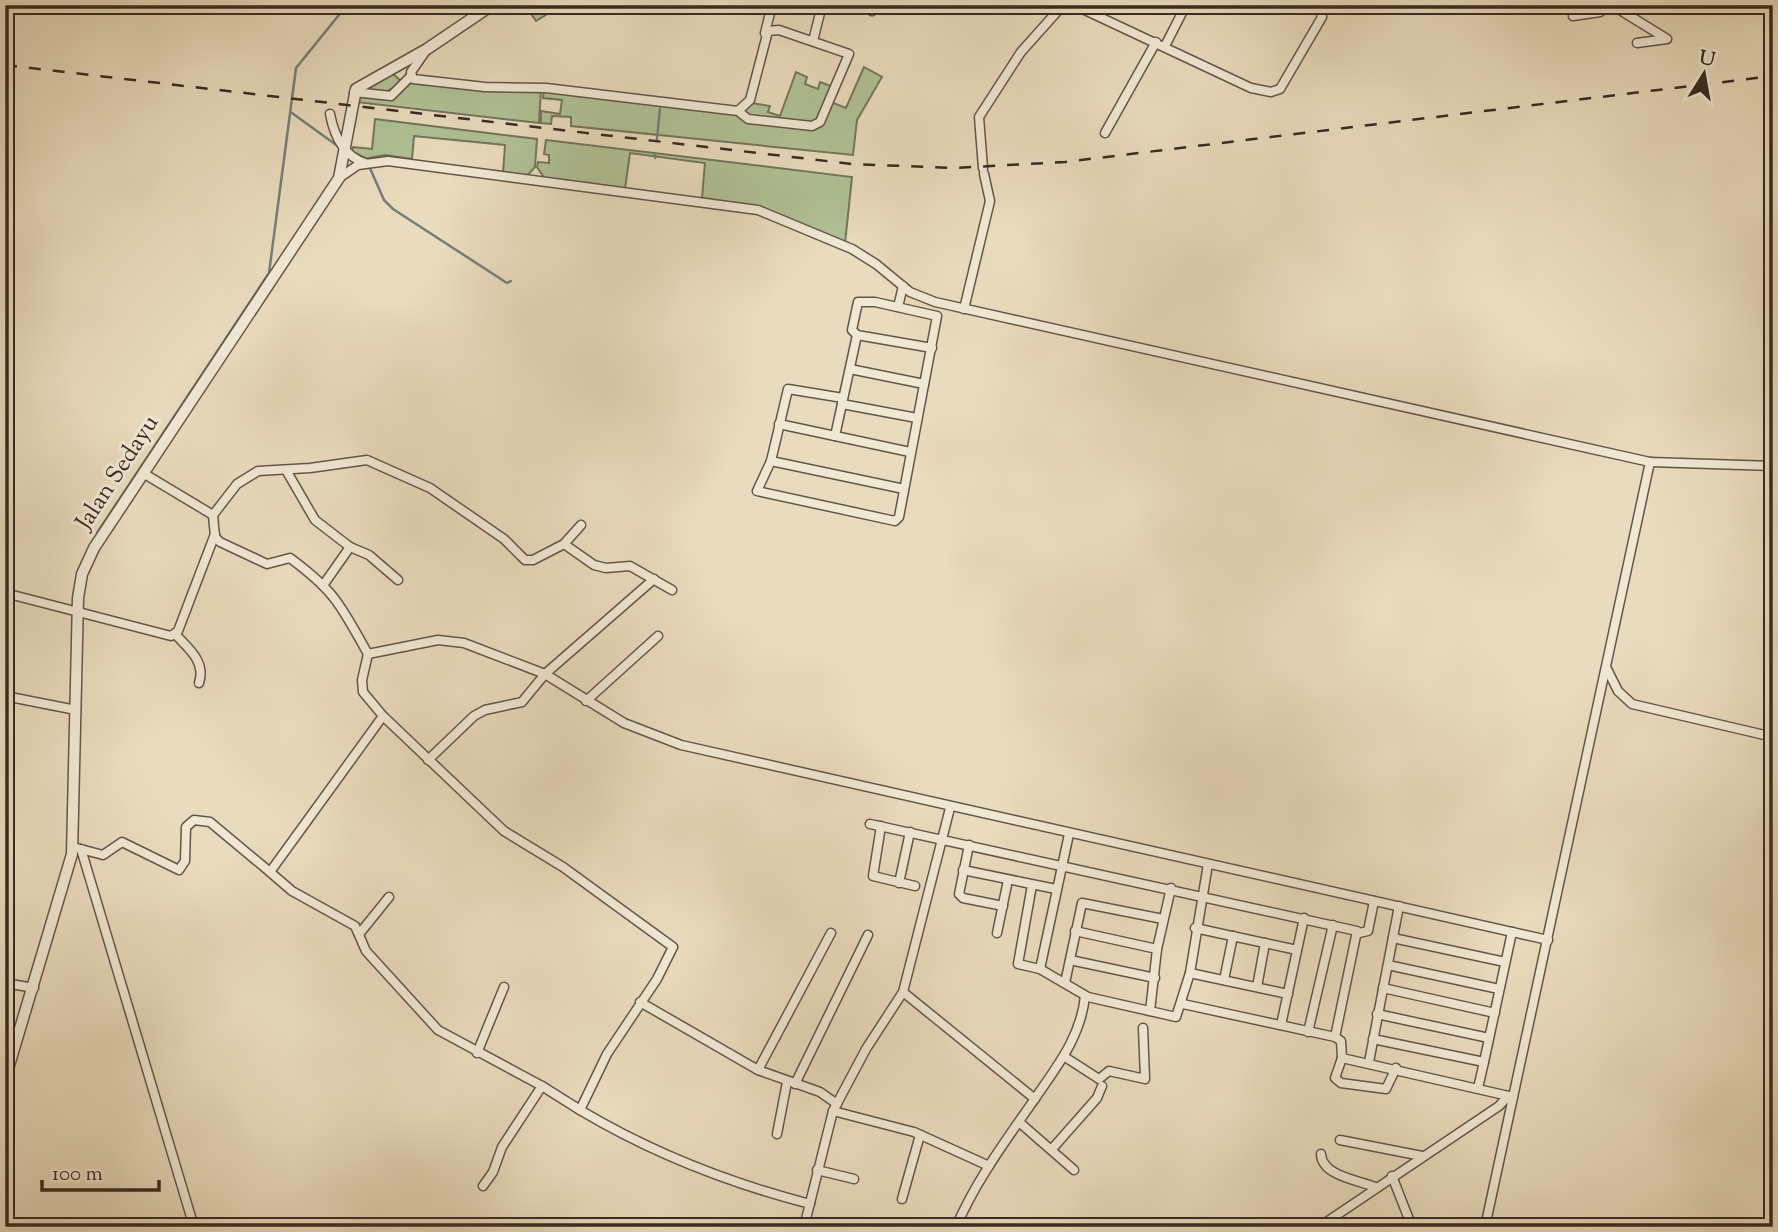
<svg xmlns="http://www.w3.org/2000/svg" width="1778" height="1232" font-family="'Sorts Mill Goudy',serif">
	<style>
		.green { fill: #b0c196; stroke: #74765c; stroke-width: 2 }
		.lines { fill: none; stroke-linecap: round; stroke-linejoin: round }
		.stream { stroke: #747f7f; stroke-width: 2.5 }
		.minor-casing { stroke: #65564a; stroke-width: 11 }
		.tertiary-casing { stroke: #65564a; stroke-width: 13 }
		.minor { stroke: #f1e8d4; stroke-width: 8 }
		.tertiary { stroke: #f1e8d4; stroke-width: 10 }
		.rail { stroke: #392a23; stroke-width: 2.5; stroke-dasharray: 12 12; stroke-linecap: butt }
		.labels { text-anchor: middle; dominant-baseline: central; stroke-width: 6; stroke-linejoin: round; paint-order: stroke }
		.street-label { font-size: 24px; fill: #392a23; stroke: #f1e8d4 }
	</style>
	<rect width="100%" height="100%" fill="#e9dbbd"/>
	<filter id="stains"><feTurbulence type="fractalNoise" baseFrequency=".00286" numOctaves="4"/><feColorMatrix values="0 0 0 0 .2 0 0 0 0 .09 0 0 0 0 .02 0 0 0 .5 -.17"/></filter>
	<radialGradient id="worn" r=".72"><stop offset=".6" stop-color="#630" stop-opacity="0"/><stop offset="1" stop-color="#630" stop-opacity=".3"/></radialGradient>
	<g class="green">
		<path d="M 525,5 L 551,5 L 554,10 L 536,21 Z"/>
		<path d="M 864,67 L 882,77 L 857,120 L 853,155 L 571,126 L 571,117 L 552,116 L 551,124 L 541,123 L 541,111 L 560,114 L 562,100 L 543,98 L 544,90 L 736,114 L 743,113 L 752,103 L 770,106 L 768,112 L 780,116 L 796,72 L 807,77 L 805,84 L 818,89 L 820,82 L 834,87 L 828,101 L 846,108 Z"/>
		<path d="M 391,72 L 402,82 C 388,93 378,96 362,88 Z"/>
		<path d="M 413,81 L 541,90 L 539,123 L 356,102 L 357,97 L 393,98 Z"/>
		<path d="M 375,119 L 537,139 L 535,167 L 526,177 L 503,173 L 505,145 L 414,136 L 412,159 L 385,155 L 363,159 L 352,153 L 353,147 L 372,149 Z"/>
		<path d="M 546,140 L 852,177 L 845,243 L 758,207 L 702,198 L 705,163 L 630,153 L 625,189 L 545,179 L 537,167 L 538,162 L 549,163 L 549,155 L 544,154 Z"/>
	</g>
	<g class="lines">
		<g class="stream">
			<path d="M 292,113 L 339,147"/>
			<path d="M 657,139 L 660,108"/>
			<path d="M 350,151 L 365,158"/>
			<path d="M 655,158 L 655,153"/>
			<path d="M 369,166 L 384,200 L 393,209 L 507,283 L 511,281"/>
			<path d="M 97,533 L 269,273 L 296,68 L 347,5"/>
		</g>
		<g class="minor-casing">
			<g id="minor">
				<path d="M 1074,5 L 1251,88 L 1271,92 L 1280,89 L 1322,17 L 1319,5"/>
				<path d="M 1612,5 L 1667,39 L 1637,43"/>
				<path d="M 872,11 L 875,5"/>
				<path d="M 1573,16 L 1600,12 L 1610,5"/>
				<path d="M 765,33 L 772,5"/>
				<path d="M 813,41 L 822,5"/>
				<path d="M 1165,46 L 1186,5"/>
				<path d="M 425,52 L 411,72 L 413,79 L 485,87 L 546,88 L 738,111 L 748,119 L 812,126 L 820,122 L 849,54 L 779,30 L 768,31 L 750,100 L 738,111"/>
				<path d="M 354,92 L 391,96 L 411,76"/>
				<path d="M 330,114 C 334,135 343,156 365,163"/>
				<path d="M 1105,133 L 1156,42"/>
				<path d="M 983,168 L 979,117 L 1021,52 L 1063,5"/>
				<path d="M 339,178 L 358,165 L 388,161 L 758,210 L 852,249 L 876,264 L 910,292 L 935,302 L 1650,462 L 1773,466"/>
				<path d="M 898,307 L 903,286"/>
				<path d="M 964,309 L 990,201 L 984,174"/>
				<path d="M 857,335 L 932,348"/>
				<path d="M 850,369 L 924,384"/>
				<path d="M 842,404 L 917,418"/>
				<path d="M 779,424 L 910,452"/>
				<path d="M 835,436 L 857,335 L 852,330 L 858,302 L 875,302 L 937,316 L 899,517 L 895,521 L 757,491 L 771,461 L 788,389 L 843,398"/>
				<path d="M 771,461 L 904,489"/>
				<path d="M 286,470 L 315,520 L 350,547 L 369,555 L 398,580"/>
				<path d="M 143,473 L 213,515"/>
				<path d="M 564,544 L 581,525"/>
				<path d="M 324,584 L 350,547"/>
				<path d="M 672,590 L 630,566 L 606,568 L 594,565 L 564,544 L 533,560 L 525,560 L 504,539 L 430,488 L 367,460 L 310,468 L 258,471 L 237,484 L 213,515 L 215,537 L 220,542 L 267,564 L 290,558 C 336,592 341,606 368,654 L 438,640 L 464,643 L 545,674 L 624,723 L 681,745 L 1548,940"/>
				<path d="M 5,593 L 171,636 L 178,631 L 215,534"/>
				<path d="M 176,635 C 189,649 206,662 199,683"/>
				<path d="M 368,654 L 362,680 L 363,692 L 383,716 L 504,831 L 563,867 L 673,947 L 657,979 L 607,1054 L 580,1110 L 542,1086 L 502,1147 L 493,1172 L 483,1186"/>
				<path d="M 1607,669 L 1618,691 L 1632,704 L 1773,737"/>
				<path d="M 5,696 L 76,710"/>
				<path d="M 586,701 L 658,636"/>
				<path d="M 428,760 L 474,716 L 485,710 L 522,702 L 545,674 L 654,579"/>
				<path d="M 870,824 L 1357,931 L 1335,1037"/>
				<path d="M 881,826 L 873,876 L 915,886"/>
				<path d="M 969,845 L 959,894 L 963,898 L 1003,906"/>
				<path d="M 73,847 L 103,855 L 122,842 L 179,870 L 185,861 L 186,827 L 194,820 L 210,822 L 270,872 L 383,716"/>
				<path d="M 81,849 L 194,1227"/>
				<path d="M 963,870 L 1056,889"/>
				<path d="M 270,872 L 292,891 L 355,926 L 366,951 L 438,1030 L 542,1086"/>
				<path d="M 899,883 L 910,832"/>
				<path d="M 1032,885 L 1018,964 L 1040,969 L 1088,997 L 1176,1017 L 1190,973 L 1208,864"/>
				<path d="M 1195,928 L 1297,950"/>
				<path d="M 1075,931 L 1157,949"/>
				<path d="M 360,933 L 389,897"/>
				<path d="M 997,933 L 1008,880"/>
				<path d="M 1359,933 L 1368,931 L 1374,901"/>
				<path d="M 1393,938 L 1505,962"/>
				<path d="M 1070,960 L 1155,978"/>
				<path d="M 1388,965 L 1499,989"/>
				<path d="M 1040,969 L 1069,834"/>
				<path d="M 1190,973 L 1288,994"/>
				<path d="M 1224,980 L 1233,936"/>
				<path d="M 5,983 L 34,988"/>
				<path d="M 1065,983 L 1082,903 L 1163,919"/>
				<path d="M 1257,987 L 1265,943"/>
				<path d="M 1383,988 L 1495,1013"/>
				<path d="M 903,992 L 1035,1099"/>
				<path d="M 640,1002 L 758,1070 L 820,1092 L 837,1104"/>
				<path d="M 1183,1004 L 1335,1037 L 1341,1041 L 1342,1058 L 1513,1097"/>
				<path d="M 1150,1011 L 1157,949 L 1171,888"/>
				<path d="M 1377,1014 L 1489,1038"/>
				<path d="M 1281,1025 L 1304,918"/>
				<path d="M 1308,1032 L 1333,925"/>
				<path d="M 1373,1039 L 1484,1062 L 1512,932"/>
				<path d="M 477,1053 L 504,987"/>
				<path d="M 1065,1057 L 1099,1079 L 1109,1071 L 1145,1079 L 1143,1028"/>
				<path d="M 1342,1058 L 1335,1078 L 1341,1083 L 1386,1089 L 1396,1068"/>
				<path d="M 1369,1062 L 1399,906"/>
				<path d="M 758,1070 L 831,933"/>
				<path d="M 795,1084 L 868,935"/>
				<path d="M 1478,1088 L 1484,1062"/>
				<path d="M 580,1110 C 652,1153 729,1183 810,1204"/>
				<path d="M 833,1111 L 914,1132 L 989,1166"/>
				<path d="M 1019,1122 L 1074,1170"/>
				<path d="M 777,1134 L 787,1082"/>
				<path d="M 1340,1140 L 1422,1156"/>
				<path d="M 1052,1149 L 1097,1098 L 1102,1086"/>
				<path d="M 1321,1154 C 1322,1176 1358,1180 1375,1187"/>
				<path d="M 817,1170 L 854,1179"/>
				<path d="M 1392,1176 L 1410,1222"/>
				<path d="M 902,1199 L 920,1135"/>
				<path d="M 959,1220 L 973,1227"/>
				<path d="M 804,1227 L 833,1111 L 866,1049 L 903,992 L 950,808"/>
				<path d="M 956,1227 C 976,1180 1007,1139 1036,1097 C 1058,1065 1081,1036 1085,996"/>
				<path d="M 1319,1227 L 1499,1106 L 1508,1096"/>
				<path d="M 1485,1227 L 1650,462"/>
			</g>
		</g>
		<g class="tertiary-casing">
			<path id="tertiary" d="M 5,1079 L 72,854 L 78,598 L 82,574 L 94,548 L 339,178 L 356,89 L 427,49 L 492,5"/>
		</g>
		<use href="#minor" class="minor"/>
		<use href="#tertiary" class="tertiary"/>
		<path class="rail" d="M 5,65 L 852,164 L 953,168 L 1065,162 L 1773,76"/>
	</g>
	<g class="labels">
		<g class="street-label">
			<text transform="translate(118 473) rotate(-57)">Jalan Sedayu</text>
		</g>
	</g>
	<rect width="1778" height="1232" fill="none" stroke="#e9dbbd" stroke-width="28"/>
	<rect x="7" y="7" width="1764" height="1218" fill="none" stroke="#392a23" stroke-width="3.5"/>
	<rect x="14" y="14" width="1750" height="1204" fill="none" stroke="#392a23" stroke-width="2"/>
	<g transform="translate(1704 74) rotate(11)" stroke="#f1e8d4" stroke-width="5" paint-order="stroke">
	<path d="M0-5L12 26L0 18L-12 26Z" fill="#392a23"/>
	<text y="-10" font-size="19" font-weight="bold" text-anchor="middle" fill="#392a23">U</text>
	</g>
	<path d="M42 1180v10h117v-10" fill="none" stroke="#392a23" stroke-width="3.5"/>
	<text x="52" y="1180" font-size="21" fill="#392a23" stroke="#f1e8d4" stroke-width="5" paint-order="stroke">100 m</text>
	<rect width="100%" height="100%" filter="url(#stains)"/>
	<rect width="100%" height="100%" fill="url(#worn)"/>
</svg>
